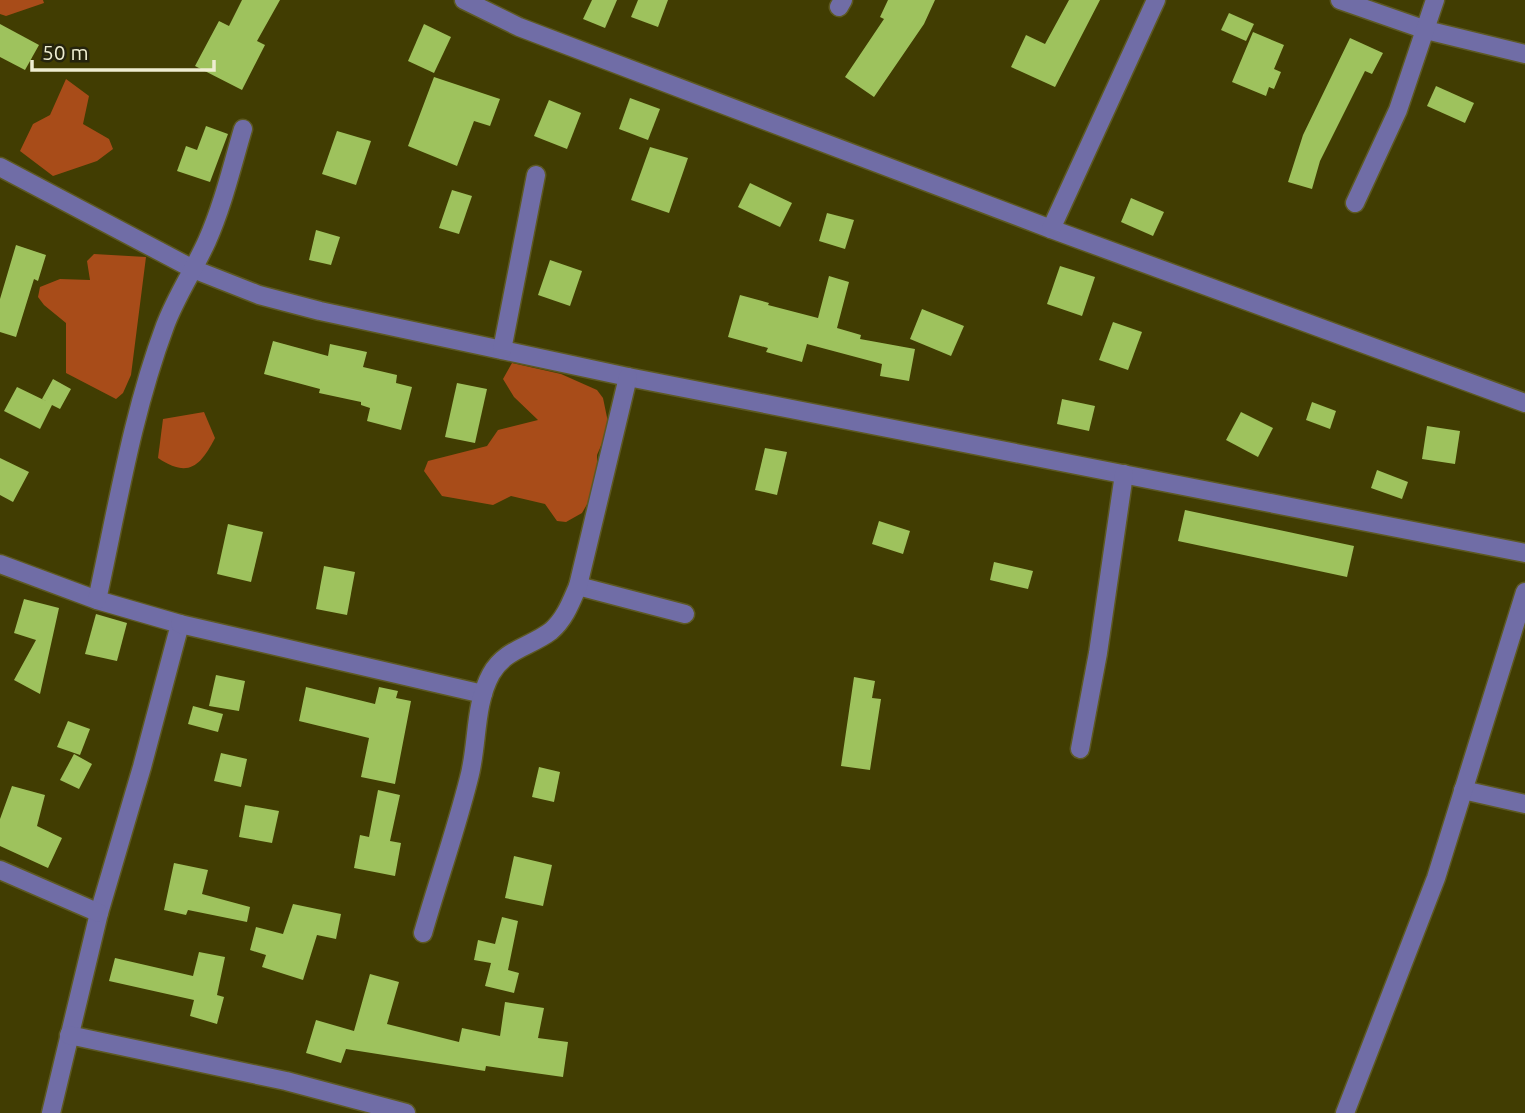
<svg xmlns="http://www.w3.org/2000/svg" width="1525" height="1113" font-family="Ubuntu,sans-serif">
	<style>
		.forest { fill: #a84c19 }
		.building { fill: #9ec25d }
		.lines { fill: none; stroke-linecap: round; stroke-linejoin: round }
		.minor-casing { stroke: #5d5923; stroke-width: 21 }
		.minor { stroke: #706da6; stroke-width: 18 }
	</style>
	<rect width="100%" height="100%" fill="#413d02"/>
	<g class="forest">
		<path d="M 0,0 L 43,0 L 44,3 L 6,16 L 0,14 Z"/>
		<path d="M 66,79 L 89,96 L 83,124 L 109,139 L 113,149 L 97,161 L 53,176 L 20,151 L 33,124 L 50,115 Z"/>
		<path d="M 94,254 L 146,257 L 131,375 L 123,393 L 116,399 L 66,373 L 66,323 L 44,305 L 38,297 L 40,287 L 60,279 L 90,280 L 87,261 Z"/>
		<path d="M 512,363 L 561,374 L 597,390 L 603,398 L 609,427 L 597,455 L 597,487 L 582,513 L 566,522 L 557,521 L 545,504 L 511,496 L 493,505 L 442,496 L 424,471 L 428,461 L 487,446 L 498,430 L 538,420 L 514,397 L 503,379 Z"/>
		<path d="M 204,412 L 215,438 C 200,467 188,478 158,458 L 163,419 Z"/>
	</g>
	<g class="building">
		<path d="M 242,0 L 280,0 L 257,41 L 265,45 L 242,90 L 195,66 L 219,21 L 229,26 Z"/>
		<path d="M 592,0 L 617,0 L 605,28 L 583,19 Z"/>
		<path d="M 638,0 L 668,0 L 658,27 L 631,17 Z"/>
		<path d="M 888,0 L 935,0 L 924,24 L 874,97 L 845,77 L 884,19 L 880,17 Z"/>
		<path d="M 1069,0 L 1100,0 L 1055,87 L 1011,67 L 1026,35 L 1045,44 Z"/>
		<path d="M 1229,13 L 1254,24 L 1246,41 L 1221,30 Z"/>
		<path d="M 0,24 L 39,45 L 25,70 L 0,57 Z"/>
		<path d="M 424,24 L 451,37 L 434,73 L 408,61 Z"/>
		<path d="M 1253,32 L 1284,45 L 1274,69 L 1281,72 L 1274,89 L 1269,87 L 1266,96 L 1232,82 Z"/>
		<path d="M 1350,38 L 1383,53 L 1372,74 L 1365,71 L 1320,161 L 1312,189 L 1288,182 L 1303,135 Z"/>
		<path d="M 434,77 L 500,99 L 490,126 L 474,121 L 457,166 L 408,146 Z"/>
		<path d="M 1436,86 L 1474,103 L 1465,123 L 1427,106 Z"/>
		<path d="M 630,98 L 660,109 L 648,140 L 619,129 Z"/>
		<path d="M 549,100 L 581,113 L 567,149 L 534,136 Z"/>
		<path d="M 206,126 L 228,134 L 210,182 L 177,171 L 186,146 L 197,150 Z"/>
		<path d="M 337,131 L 371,141 L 356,185 L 322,174 Z"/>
		<path d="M 650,147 L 688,158 L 669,213 L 631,200 Z"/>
		<path d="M 750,183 L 792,203 L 780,227 L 738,207 Z"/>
		<path d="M 452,190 L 472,196 L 459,234 L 439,228 Z"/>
		<path d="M 1131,198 L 1164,212 L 1153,236 L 1121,222 Z"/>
		<path d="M 827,213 L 854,220 L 845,249 L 819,241 Z"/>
		<path d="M 316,230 L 340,237 L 331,265 L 309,260 Z"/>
		<path d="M 16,245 L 46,255 L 38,281 L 34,279 L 16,337 L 0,332 L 0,299 Z"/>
		<path d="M 550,260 L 582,271 L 570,306 L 538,295 Z"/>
		<path d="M 1060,266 L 1095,277 L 1082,316 L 1047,304 Z"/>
		<path d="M 829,276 L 849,282 L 837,328 L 861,335 L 860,339 L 915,349 L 909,381 L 880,376 L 882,364 L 807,344 L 802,362 L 766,352 L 768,348 L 728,337 L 740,295 L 769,303 L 768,305 L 818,318 Z"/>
		<path d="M 922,309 L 964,326 L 951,356 L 910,339 Z"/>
		<path d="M 1113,322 L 1142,332 L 1128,370 L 1099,360 Z"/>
		<path d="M 273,341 L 328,356 L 330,344 L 367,352 L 363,367 L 397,375 L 396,383 L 412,387 L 401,430 L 367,421 L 370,408 L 361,405 L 361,402 L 319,393 L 320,389 L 264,374 Z"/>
		<path d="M 53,379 L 71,389 L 60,409 L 52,405 L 40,429 L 4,411 L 17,387 L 48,402 L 42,399 Z"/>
		<path d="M 457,383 L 487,389 L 475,443 L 445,437 Z"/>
		<path d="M 1062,399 L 1095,406 L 1089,431 L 1057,424 Z"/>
		<path d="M 1312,402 L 1336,411 L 1330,429 L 1306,420 Z"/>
		<path d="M 1241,412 L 1273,428 L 1258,457 L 1226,440 Z"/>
		<path d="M 1427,426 L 1460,431 L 1455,464 L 1422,459 Z"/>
		<path d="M 765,448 L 787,452 L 777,495 L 755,490 Z"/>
		<path d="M 0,458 L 29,472 L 13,502 L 0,495 Z"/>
		<path d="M 1377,470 L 1408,482 L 1402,499 L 1371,488 Z"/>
		<path d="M 1185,510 L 1354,546 L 1347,577 L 1178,541 Z"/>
		<path d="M 879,521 L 910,531 L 903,554 L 872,544 Z"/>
		<path d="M 228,524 L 263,532 L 251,582 L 217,574 Z"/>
		<path d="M 994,562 L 1033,571 L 1028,589 L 990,580 Z"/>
		<path d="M 324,566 L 355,572 L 347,615 L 316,609 Z"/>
		<path d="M 24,599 L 59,608 L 40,694 L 14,680 L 36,640 L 14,633 Z"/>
		<path d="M 96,614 L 127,623 L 117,661 L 85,654 Z"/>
		<path d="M 216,675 L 245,681 L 239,711 L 209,706 Z"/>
		<path d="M 854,677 L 875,681 L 872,698 L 881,699 L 870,770 L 841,766 Z"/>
		<path d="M 306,687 L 375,704 L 379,687 L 398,691 L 396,698 L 411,701 L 395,784 L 361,777 L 369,738 L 299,721 Z"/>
		<path d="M 193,706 L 223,714 L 218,732 L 188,724 Z"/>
		<path d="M 68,721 L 90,729 L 80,755 L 57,747 Z"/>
		<path d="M 221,753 L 247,759 L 241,787 L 214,781 Z"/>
		<path d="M 74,754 L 92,764 L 79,789 L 60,780 Z"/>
		<path d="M 539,767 L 560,772 L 554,802 L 532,797 Z"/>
		<path d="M 12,786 L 45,795 L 37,826 L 62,838 L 48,868 L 0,846 L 0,819 Z"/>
		<path d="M 378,790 L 400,795 L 390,841 L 401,843 L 395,876 L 354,868 L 360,835 L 369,837 Z"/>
		<path d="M 245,805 L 279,811 L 272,843 L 239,837 Z"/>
		<path d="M 514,856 L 552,865 L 543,906 L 505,898 Z"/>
		<path d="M 174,863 L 208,870 L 202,894 L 250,907 L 247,922 L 188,910 L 186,915 L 164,910 Z"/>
		<path d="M 293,904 L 341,914 L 336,939 L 317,935 L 303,980 L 262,967 L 266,955 L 250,950 L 256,927 L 283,934 Z"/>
		<path d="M 502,917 L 518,921 L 508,970 L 519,973 L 514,993 L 485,986 L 491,963 L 474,960 L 478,940 L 495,944 Z"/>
		<path d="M 199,952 L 225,957 L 217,995 L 224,997 L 217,1024 L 190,1016 L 194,1000 L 109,981 L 115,958 L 193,976 Z"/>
		<path d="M 370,974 L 399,982 L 387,1024 L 459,1042 L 462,1028 L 500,1036 L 505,1002 L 544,1008 L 538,1038 L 568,1042 L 563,1077 L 486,1066 L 485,1071 L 346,1049 L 341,1063 L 306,1053 L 316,1020 L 354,1031 Z"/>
	</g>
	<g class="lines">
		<g class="minor-casing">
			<g id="minor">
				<path d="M 464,0 L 519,27 L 1051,229 L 1525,403"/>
				<path d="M 1340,0 L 1426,30 L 1525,54"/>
				<path d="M 839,7 L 843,0"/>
				<path d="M 0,167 L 193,269 L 259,295 L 320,311 L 628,377 L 1525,553"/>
				<path d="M 1355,203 L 1398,110 L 1435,0"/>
				<path d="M 1051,229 L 1156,0"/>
				<path d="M 502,350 L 536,175"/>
				<path d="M 0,564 L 97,600 L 180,624 L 142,767 L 99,913 L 51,1113"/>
				<path d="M 578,586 L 685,614"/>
				<path d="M 97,600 C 117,509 132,414 165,326 C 176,296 194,270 207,241 C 223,205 232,166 243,129"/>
				<path d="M 180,624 L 483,694"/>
				<path d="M 1080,749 L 1098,653 L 1124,474"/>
				<path d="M 1463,790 L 1525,804"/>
				<path d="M 0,870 L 99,913"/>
				<path d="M 423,933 C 438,881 456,830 469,778 C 478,745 474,705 491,674 C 505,649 530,647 551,631 C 565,619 571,602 578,586 L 628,377"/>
				<path d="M 69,1035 L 286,1081 L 406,1113"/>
				<path d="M 1345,1113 L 1436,878 L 1525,592"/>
			</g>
		</g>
		<use href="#minor" class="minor"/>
	</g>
	<path d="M32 60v10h182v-10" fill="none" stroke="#eeedd1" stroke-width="3.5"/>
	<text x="42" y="60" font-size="21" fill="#eeedd1" stroke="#25240d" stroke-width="5" paint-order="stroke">50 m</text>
</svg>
